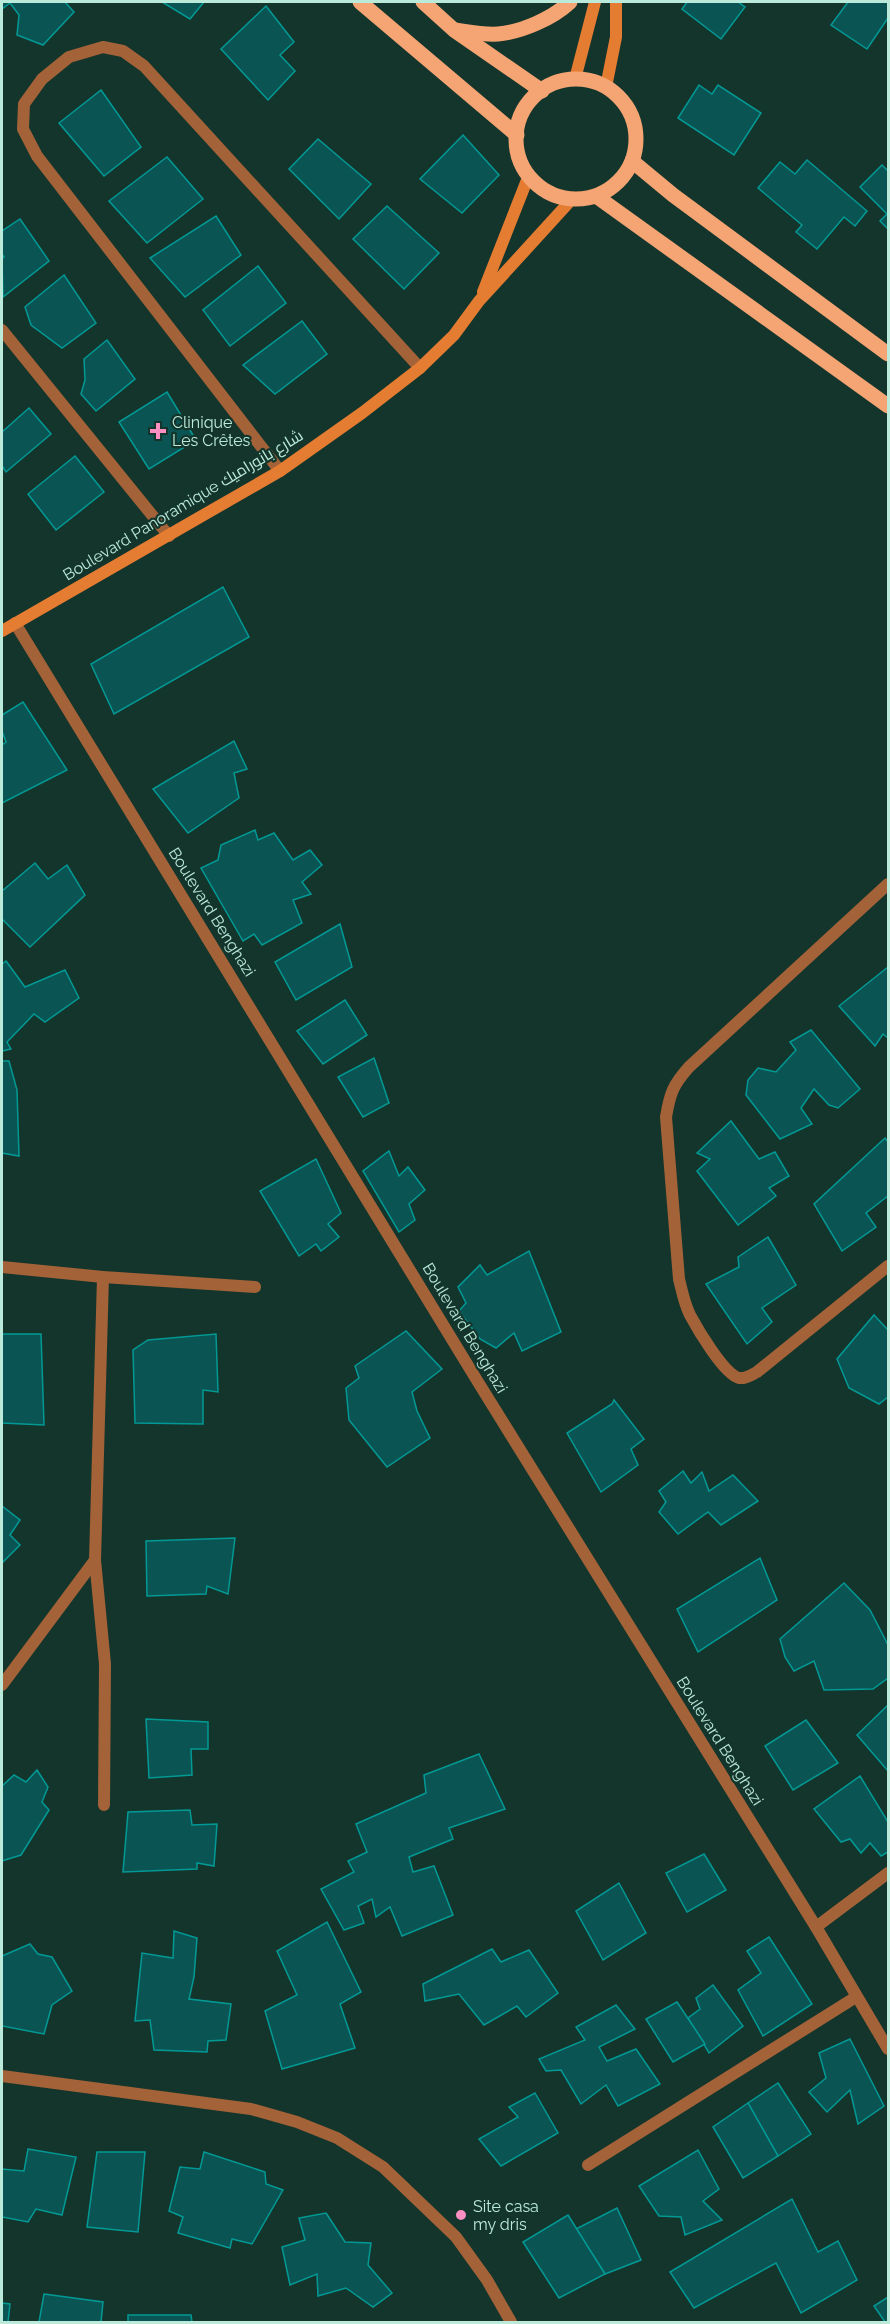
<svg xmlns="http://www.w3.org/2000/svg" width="890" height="2324" font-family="Raleway,Cairo,sans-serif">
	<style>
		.building { fill: #0a5553; stroke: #029995; stroke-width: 1.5 }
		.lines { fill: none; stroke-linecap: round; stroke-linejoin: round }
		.street { stroke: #a36238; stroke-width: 12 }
		.secondary { stroke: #e47c32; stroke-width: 12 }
		.primary { stroke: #f5a473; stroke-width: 15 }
		.poi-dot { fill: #fc8fc1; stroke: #14352c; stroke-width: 2 }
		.labels { text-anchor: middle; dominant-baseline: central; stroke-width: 4.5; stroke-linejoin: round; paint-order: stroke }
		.poi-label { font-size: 16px; fill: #bbeada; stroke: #14352c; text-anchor: start }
		.street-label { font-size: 16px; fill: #bbeada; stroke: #14352c }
	</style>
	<rect width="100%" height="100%" fill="#14352c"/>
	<g class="building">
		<path d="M 2,2 L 65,2 L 74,12 L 43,45 L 17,35 L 19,15 L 10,3 L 2,9 Z"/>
		<path d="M 162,2 L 204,2 L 190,19 Z"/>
		<path d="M 687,2 L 738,2 L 745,7 L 721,39 L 682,9 Z"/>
		<path d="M 848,2 L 888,2 L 888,18 L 867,49 L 831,25 Z"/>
		<path d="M 266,6 L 294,42 L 280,55 L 295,71 L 268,100 L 221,49 Z"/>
		<path d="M 699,85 L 712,94 L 718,85 L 761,113 L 734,155 L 678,118 Z"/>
		<path d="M 101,90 L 141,147 L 104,176 L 59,123 Z"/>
		<path d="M 463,135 L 499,175 L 462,213 L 420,179 Z"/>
		<path d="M 318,139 L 371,184 L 339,219 L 289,169 Z"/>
		<path d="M 167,157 L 203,199 L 147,243 L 109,201 Z"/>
		<path d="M 807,160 L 867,211 L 855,226 L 844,217 L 817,249 L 796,232 L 802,225 L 758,188 L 780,162 L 795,174 Z"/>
		<path d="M 882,165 L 888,171 L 888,229 L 880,221 L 887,214 L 860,187 Z"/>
		<path d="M 387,206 L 439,253 L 404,289 L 353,239 Z"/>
		<path d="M 216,216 L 241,255 L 185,297 L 150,258 Z"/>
		<path d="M 20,219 L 49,261 L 3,297 L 2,259 L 4,257 L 2,254 L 2,231 Z"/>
		<path d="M 258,266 L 286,303 L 230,346 L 203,310 Z"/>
		<path d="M 64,275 L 96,323 L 62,348 L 31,325 L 25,307 Z"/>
		<path d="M 302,321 L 327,354 L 275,394 L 243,365 Z"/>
		<path d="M 107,340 L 135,379 L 96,411 L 81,394 L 85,380 L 84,359 Z"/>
		<path d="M 167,392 L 196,440 L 149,469 L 119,422 Z"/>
		<path d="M 29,408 L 51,434 L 6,472 L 2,466 L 2,432 Z"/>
		<path d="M 75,456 L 104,492 L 56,530 L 28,494 Z"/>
		<path d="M 223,587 L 249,637 L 114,714 L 91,664 Z"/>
		<path d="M 23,702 L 67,770 L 2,803 L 2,745 L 6,742 L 2,731 L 2,715 Z"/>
		<path d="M 234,741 L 247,769 L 234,773 L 239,798 L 188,833 L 153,789 Z"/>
		<path d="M 255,830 L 258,840 L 274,833 L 293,860 L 310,850 L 322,865 L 302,882 L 311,894 L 293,900 L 302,923 L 262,945 L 254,934 L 243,941 L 201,868 L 218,860 L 221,845 Z"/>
		<path d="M 35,863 L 48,879 L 67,865 L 85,895 L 30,947 L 2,919 L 2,891 Z"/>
		<path d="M 340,924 L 352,967 L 296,1000 L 275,962 Z"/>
		<path d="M 6,961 L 25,987 L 65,970 L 79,998 L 45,1022 L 34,1014 L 7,1042 L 11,1049 L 2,1051 L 2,964 Z"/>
		<path d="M 888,967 L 888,1038 L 883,1034 L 875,1046 L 839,1006 Z"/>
		<path d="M 345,1000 L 367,1035 L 323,1064 L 297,1031 Z"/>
		<path d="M 811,1030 L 860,1089 L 838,1108 L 829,1105 L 814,1089 L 801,1108 L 812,1124 L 780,1139 L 746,1095 L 748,1080 L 758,1068 L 776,1072 L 796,1050 L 790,1042 Z"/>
		<path d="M 374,1058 L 389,1103 L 363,1117 L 338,1077 Z"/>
		<path d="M 2,1061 L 9,1061 L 17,1090 L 19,1156 L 2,1153 Z"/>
		<path d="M 731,1121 L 759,1159 L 775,1152 L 789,1176 L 769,1188 L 776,1196 L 738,1225 L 697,1171 L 710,1159 L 697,1153 Z"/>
		<path d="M 885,1138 L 888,1142 L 888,1196 L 866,1213 L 876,1227 L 842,1251 L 814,1204 Z"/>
		<path d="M 389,1151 L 399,1176 L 408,1167 L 425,1190 L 409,1204 L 415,1220 L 399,1232 L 363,1171 Z"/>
		<path d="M 316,1159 L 341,1213 L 328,1224 L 339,1237 L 321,1251 L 316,1244 L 299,1256 L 260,1191 Z"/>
		<path d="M 768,1237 L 796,1285 L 762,1308 L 772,1322 L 747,1344 L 706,1284 L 739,1267 L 738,1257 Z"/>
		<path d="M 529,1251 L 561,1332 L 522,1351 L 514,1333 L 496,1348 L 480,1339 L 459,1311 L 466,1303 L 458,1287 L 480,1265 L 487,1275 Z"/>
		<path d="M 874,1315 L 888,1330 L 888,1397 L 879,1404 L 849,1388 L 837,1359 Z"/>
		<path d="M 406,1331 L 442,1369 L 412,1392 L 417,1411 L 430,1438 L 387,1467 L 349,1420 L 346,1388 L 359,1378 L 355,1366 Z"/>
		<path d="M 2,1334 L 41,1334 L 44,1425 L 2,1423 Z"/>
		<path d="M 216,1334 L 218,1392 L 203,1390 L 203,1424 L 135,1423 L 133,1350 L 148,1340 Z"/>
		<path d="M 614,1400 L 644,1439 L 631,1449 L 638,1465 L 601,1492 L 567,1433 L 612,1404 Z"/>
		<path d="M 683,1471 L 691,1483 L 702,1472 L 709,1491 L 733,1475 L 758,1501 L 721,1525 L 708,1512 L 678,1534 L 659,1512 L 666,1502 L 659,1491 Z"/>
		<path d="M 2,1506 L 20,1520 L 10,1535 L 20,1545 L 2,1563 Z"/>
		<path d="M 235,1538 L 228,1594 L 207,1586 L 206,1594 L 147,1596 L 146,1541 Z"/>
		<path d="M 760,1558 L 777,1600 L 698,1652 L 677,1609 Z"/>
		<path d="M 844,1583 L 870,1610 L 888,1645 L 888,1678 L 873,1689 L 824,1690 L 814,1661 L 794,1671 L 785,1657 L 780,1639 Z"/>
		<path d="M 888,1705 L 888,1771 L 857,1735 Z"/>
		<path d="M 146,1719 L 208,1722 L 208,1749 L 191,1749 L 192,1775 L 149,1778 Z"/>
		<path d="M 806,1720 L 838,1763 L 793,1790 L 765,1746 Z"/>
		<path d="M 479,1754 L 505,1809 L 449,1828 L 453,1839 L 409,1857 L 413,1872 L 434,1866 L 453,1915 L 402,1936 L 390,1907 L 376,1917 L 372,1899 L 358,1906 L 364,1923 L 344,1930 L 321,1889 L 354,1872 L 348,1861 L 367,1852 L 356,1824 L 426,1793 L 424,1775 Z"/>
		<path d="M 37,1770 L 48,1787 L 42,1802 L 49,1810 L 21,1855 L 2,1861 L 2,1786 L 14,1775 L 26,1782 Z"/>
		<path d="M 860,1776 L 888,1822 L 888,1852 L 881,1856 L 870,1843 L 861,1853 L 850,1839 L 841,1842 L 814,1809 Z"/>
		<path d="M 190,1810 L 192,1825 L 217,1824 L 214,1866 L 197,1863 L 197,1869 L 123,1872 L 128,1812 Z"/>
		<path d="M 704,1854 L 726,1890 L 687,1912 L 666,1873 Z"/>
		<path d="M 619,1883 L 646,1933 L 603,1960 L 576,1911 Z"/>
		<path d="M 327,1922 L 361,1992 L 340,2004 L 355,2048 L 282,2069 L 265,2011 L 297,1995 L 277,1951 Z"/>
		<path d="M 174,1931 L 197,1938 L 194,1977 L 189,1999 L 231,2004 L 226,2040 L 208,2041 L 207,2052 L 154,2050 L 150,2020 L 135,2021 L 142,1953 L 173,1958 Z"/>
		<path d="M 769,1937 L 812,2004 L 763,2036 L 738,1990 L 761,1973 L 747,1951 Z"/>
		<path d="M 30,1944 L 38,1954 L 52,1957 L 72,1991 L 52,2005 L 44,2034 L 2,2026 L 2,1956 Z"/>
		<path d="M 492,1949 L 501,1962 L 529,1950 L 558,1993 L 526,2017 L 517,2006 L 484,2025 L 459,1994 L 425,2001 L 423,1984 Z"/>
		<path d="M 713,1985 L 743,2026 L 709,2053 L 688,2018 L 700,2009 L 696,1998 Z"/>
		<path d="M 677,2002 L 705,2044 L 673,2062 L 646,2019 Z"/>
		<path d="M 616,2005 L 635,2029 L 599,2047 L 607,2061 L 636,2049 L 660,2084 L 618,2106 L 606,2085 L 581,2104 L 561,2070 L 546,2071 L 539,2059 L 585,2040 L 576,2027 Z"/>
		<path d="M 850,2039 L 884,2106 L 858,2124 L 850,2090 L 827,2112 L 809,2092 L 826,2078 L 819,2053 Z"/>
		<path d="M 778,2083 L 811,2134 L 778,2156 L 748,2103 Z"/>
		<path d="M 535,2093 L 558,2133 L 501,2166 L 479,2139 L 518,2117 L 509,2107 Z"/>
		<path d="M 748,2103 L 778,2156 L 743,2178 L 713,2127 Z"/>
		<path d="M 28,2149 L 76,2157 L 62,2215 L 36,2209 L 28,2222 L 2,2217 L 2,2169 L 24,2171 Z"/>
		<path d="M 698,2150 L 719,2189 L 703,2201 L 722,2220 L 685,2235 L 681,2217 L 659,2216 L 639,2186 Z"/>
		<path d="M 97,2152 L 145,2152 L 138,2232 L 87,2227 Z"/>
		<path d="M 204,2152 L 265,2172 L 266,2184 L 283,2190 L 252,2244 L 232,2239 L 230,2248 L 178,2233 L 183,2217 L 169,2211 L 180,2167 L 200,2169 Z"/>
		<path d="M 792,2199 L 818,2252 L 838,2241 L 857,2280 L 801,2313 L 776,2263 L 694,2308 L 670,2272 Z"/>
		<path d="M 617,2208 L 641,2260 L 605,2274 L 576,2229 Z"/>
		<path d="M 326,2213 L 345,2242 L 371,2243 L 368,2265 L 392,2293 L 373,2307 L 346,2288 L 318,2296 L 317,2274 L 290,2285 L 282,2247 L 305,2240 L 299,2218 Z"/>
		<path d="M 568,2215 L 605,2274 L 559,2298 L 523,2242 Z"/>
		<path d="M 44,2294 L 103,2302 L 101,2322 L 39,2322 Z"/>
		<path d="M 888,2297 L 888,2322 L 885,2322 L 874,2306 Z"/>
		<path d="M 2,2303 L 10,2304 L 8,2322 L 2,2322 Z"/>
		<path d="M 128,2315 L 191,2315 L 192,2322 L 128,2322 Z"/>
	</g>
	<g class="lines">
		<g class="street">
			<path d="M 2,330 L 169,536"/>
			<path d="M 280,471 L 37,156 L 23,129 L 24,104 L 42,79 L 69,57 L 103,47 L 123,51 L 144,66 L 420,368"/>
			<path d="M 15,623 L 478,1382 L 816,1927 L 888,2049"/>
			<path d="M 888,884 L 689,1067 C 673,1085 670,1093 666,1117 L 679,1279 C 682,1291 684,1303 690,1315 C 698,1330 724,1374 739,1378 C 746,1379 751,1375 757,1372 L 888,1266"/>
			<path d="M 2,1267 L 103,1277 L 255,1287"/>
			<path d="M 95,1560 L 105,1664 L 104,1805"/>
			<path d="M 2,1685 L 95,1560 L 103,1277"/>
			<path d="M 816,1927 L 888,1873"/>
			<path d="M 2,2076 L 251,2109 L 297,2122 L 337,2138 L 383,2167 L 456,2237 L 487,2280 L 511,2322"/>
			<path d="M 588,2165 L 856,1997"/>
		</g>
		<g class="secondary">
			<path d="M 575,79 L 595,2"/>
			<path d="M 606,87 L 616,37 L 616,2"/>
			<path d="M 483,292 L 529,175"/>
			<path d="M 2,631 L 280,471 L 362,413 L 420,368 L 454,335 L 479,301 L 572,199"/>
		</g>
		<g class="primary">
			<path d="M 360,2 L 517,135"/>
			<path d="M 423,2 L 454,30 L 542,91"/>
			<path d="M 455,30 C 469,32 484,35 498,34 C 522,32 553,18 570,2"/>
			<circle cx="576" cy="139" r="60"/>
			<path d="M 632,161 L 673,195 L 888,354"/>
			<path d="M 596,196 L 888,406"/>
		</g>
	</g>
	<g class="poi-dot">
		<path d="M155 422h6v6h6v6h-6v6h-6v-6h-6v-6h6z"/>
		<circle cx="461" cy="2215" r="6"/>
	</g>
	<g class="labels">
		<g class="poi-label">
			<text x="172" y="422">Clinique<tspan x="172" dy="18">Les Crêtes</tspan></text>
			<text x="473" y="2206">Site casa<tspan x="473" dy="18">my dris</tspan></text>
		</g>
		<g class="street-label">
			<text transform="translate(183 505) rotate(-31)">Boulevard Panoramique شارع بانوراميك</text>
			<text transform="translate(212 912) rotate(58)">Boulevard Benghazi</text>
			<text transform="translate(465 1328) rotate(59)">Boulevard Benghazi</text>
			<text transform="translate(720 1741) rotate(58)">Boulevard Benghazi</text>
		</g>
	</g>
	<rect width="890" height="2324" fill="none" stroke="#bbeada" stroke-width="6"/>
</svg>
